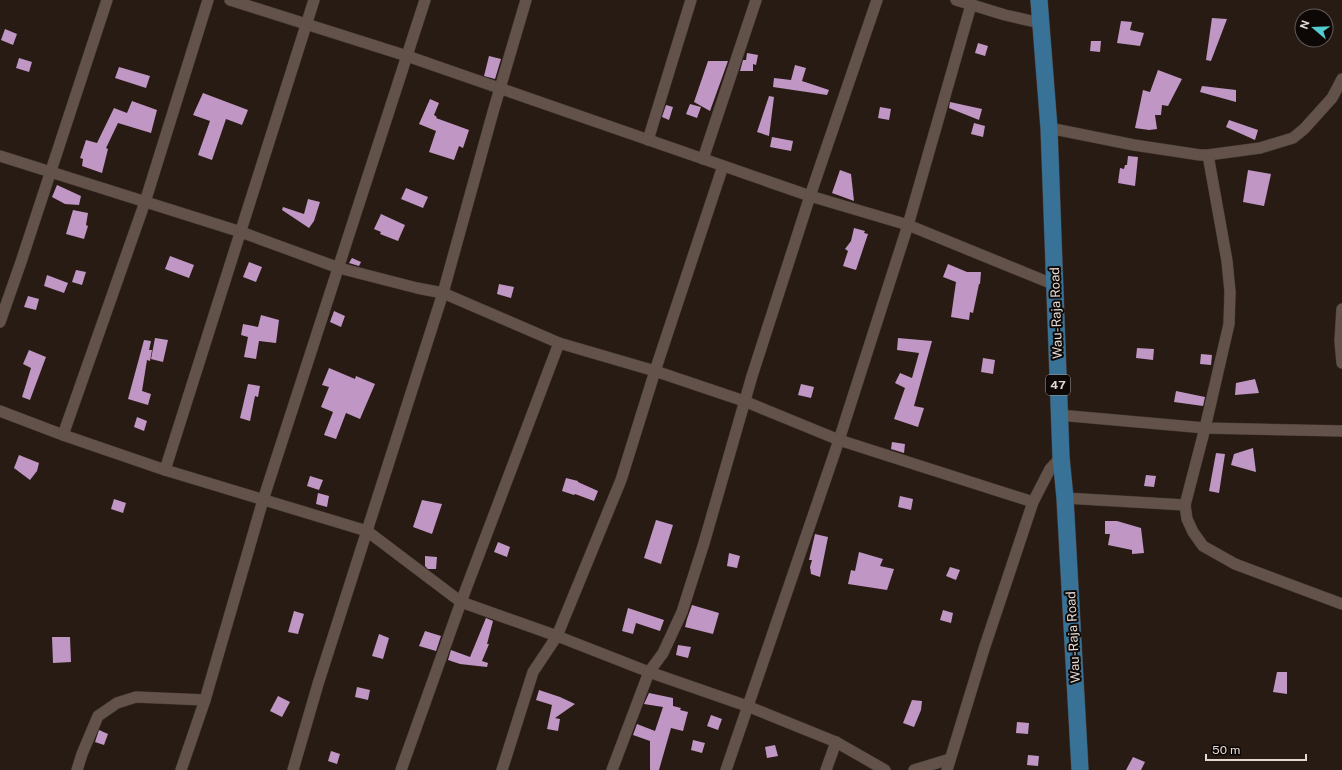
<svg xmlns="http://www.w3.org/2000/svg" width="1342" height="770" font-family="'Public Sans',sans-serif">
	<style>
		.building { fill: #c097c4 }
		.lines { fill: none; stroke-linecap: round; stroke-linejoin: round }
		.minor-casing { stroke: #433834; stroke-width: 12 }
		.primary-casing { stroke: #433834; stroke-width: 18 }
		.minor { stroke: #62524a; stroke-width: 11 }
		.primary { stroke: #387297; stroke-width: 17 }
		.labels { text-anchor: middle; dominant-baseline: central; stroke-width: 4; stroke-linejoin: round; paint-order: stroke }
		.shield { fill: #0d0705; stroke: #a39a96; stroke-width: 1 }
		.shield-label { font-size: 12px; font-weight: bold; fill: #e3d9d4 }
		.street-label { font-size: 13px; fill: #e3d9d4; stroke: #0d0705 }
	</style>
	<rect width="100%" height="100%" fill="#281b14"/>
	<g class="building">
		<path d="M 1212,18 L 1227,19 L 1211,61 L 1206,60 Z"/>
		<path d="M 1121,21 L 1132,22 L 1130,30 L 1144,33 L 1140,46 L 1117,43 Z"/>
		<path d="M 5,29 L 17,34 L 13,45 L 1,40 Z"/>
		<path d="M 1091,41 L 1101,41 L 1100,52 L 1090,51 Z"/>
		<path d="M 978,43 L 988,46 L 985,56 L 975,53 Z"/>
		<path d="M 747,53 L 758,55 L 756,65 L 753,64 L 753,71 L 740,71 L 743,60 L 746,60 Z"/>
		<path d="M 489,56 L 501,59 L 495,79 L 484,76 Z"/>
		<path d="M 19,58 L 32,62 L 29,72 L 16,68 Z"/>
		<path d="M 708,61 L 728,61 L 710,111 L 694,102 Z"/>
		<path d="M 795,65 L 806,68 L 802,81 L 829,90 L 827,95 L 773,87 L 774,78 L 791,80 Z"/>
		<path d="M 119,67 L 150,76 L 146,88 L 115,78 Z"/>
		<path d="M 1158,70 L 1182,79 L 1168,106 L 1162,105 L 1161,115 L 1155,115 L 1157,129 L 1149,130 L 1135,128 L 1143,90 L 1150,92 Z"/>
		<path d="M 1202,86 L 1236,90 L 1236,102 L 1200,92 Z"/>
		<path d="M 203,93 L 248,110 L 242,125 L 226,119 L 212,160 L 198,155 L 210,121 L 193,115 Z"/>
		<path d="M 769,96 L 774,97 L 769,136 L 757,132 Z"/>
		<path d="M 430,99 L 439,103 L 434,115 L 437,117 L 436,118 L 469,130 L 463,148 L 459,146 L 454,160 L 429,152 L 436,131 L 419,124 Z"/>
		<path d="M 132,101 L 157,110 L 151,133 L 118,123 L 106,148 L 108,149 L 102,173 L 82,166 L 83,159 L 80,158 L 86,140 L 97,143 L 114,108 L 127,113 Z"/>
		<path d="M 950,102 L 982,109 L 979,120 L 949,108 Z"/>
		<path d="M 690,104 L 701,107 L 697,118 L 686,114 Z"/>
		<path d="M 666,105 L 673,107 L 669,120 L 662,117 Z"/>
		<path d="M 880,107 L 891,109 L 889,120 L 878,118 Z"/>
		<path d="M 1229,120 L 1258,130 L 1255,140 L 1226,127 Z"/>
		<path d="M 974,123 L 985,126 L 983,137 L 971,134 Z"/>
		<path d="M 772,137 L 793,141 L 791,151 L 770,147 Z"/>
		<path d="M 1128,156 L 1138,157 L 1135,186 L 1118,183 L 1120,168 L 1124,169 L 1125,165 L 1127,165 Z"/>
		<path d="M 840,170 L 851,174 L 854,201 L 832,193 Z"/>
		<path d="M 1248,170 L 1271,174 L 1264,206 L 1243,202 Z"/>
		<path d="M 57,185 L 81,196 L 79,205 L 65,204 L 52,197 Z"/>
		<path d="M 406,188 L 428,197 L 423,208 L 401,199 Z"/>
		<path d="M 308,199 L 320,202 L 314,221 L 309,228 L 282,210 L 283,207 L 304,214 Z"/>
		<path d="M 73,210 L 88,213 L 86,225 L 88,226 L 84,239 L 66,234 Z"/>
		<path d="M 381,214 L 405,225 L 398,241 L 380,234 L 381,232 L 374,229 Z"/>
		<path d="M 854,228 L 865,231 L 864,233 L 868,234 L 856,270 L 843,266 L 848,251 L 845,249 L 851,241 Z"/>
		<path d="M 170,256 L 194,265 L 189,278 L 165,269 Z"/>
		<path d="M 352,258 L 361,262 L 359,266 L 349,263 Z"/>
		<path d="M 249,262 L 262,267 L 256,282 L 243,277 Z"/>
		<path d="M 948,264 L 967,272 L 981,272 L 980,284 L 979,284 L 973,313 L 970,312 L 969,320 L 951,317 L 956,282 L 943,277 Z"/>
		<path d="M 76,270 L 86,272 L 82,285 L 72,282 Z"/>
		<path d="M 47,275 L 68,283 L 64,293 L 44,286 Z"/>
		<path d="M 499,284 L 514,287 L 511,298 L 497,294 Z"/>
		<path d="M 28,296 L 39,299 L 36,310 L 24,307 Z"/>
		<path d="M 334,311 L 345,316 L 341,327 L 330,322 Z"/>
		<path d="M 261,315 L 279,320 L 276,343 L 259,341 L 256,359 L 244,357 L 248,337 L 241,335 L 243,324 L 258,327 Z"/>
		<path d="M 155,338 L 168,340 L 163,362 L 151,359 Z"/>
		<path d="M 898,338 L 932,341 L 914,406 L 924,408 L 918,427 L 894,419 L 905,388 L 895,383 L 900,373 L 912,378 L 919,353 L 897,350 Z"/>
		<path d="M 144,340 L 151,341 L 149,350 L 152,350 L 150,361 L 147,360 L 142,391 L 151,394 L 148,405 L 128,399 Z"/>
		<path d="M 1137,348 L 1154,349 L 1153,360 L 1136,358 Z"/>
		<path d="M 29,350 L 46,357 L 30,400 L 22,397 L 31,368 L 23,364 Z"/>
		<path d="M 1201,354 L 1212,355 L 1211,365 L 1200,364 Z"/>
		<path d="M 983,358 L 995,360 L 993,374 L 981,372 Z"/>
		<path d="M 329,368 L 355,379 L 356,376 L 375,384 L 360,419 L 346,413 L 336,439 L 324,435 L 333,412 L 321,407 L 329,387 L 322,385 Z"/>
		<path d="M 1255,379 L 1259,393 L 1235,395 L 1236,383 Z"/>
		<path d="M 248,384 L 260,386 L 258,397 L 255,396 L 250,421 L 240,418 Z"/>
		<path d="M 801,384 L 814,387 L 811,398 L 798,395 Z"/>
		<path d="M 1176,391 L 1205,397 L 1203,406 L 1174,402 Z"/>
		<path d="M 137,417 L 147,421 L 144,431 L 134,427 Z"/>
		<path d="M 892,442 L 905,444 L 904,453 L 891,449 Z"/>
		<path d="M 1253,448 L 1256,472 L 1231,465 L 1234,454 Z"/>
		<path d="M 1216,453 L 1225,454 L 1219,493 L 1209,491 Z"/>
		<path d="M 19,455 L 39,463 L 37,471 L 30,480 L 14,468 Z"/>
		<path d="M 1146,475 L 1156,476 L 1154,487 L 1144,486 Z"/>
		<path d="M 310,476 L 323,480 L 319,490 L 307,486 Z"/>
		<path d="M 566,478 L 578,481 L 578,482 L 598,491 L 594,501 L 575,494 L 574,495 L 562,491 Z"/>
		<path d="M 318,493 L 329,496 L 327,507 L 316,504 Z"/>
		<path d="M 900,496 L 913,499 L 911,510 L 898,507 Z"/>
		<path d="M 114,499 L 126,503 L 123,513 L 111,509 Z"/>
		<path d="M 422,500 L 442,504 L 432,534 L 413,527 Z"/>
		<path d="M 656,520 L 673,525 L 661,564 L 644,558 Z"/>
		<path d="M 1105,521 L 1117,521 L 1141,528 L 1144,553 L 1132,554 L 1132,550 L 1108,545 L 1110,534 L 1105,534 Z"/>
		<path d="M 815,534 L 828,537 L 820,577 L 811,574 L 810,567 L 812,560 L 809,560 Z"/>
		<path d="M 498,542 L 510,547 L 507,557 L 494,552 Z"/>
		<path d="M 859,552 L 883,559 L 880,566 L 894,569 L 887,590 L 848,584 L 851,570 L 855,571 Z"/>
		<path d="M 729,553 L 740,556 L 737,568 L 727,566 Z"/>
		<path d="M 425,556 L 437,557 L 436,569 L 428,569 L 425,566 Z"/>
		<path d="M 950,567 L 960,570 L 956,580 L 946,576 Z"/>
		<path d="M 692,605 L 719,613 L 713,634 L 685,627 L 687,619 Z"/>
		<path d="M 628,608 L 664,620 L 660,631 L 636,623 L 633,634 L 622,631 Z"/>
		<path d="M 943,610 L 953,613 L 951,623 L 940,620 Z"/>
		<path d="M 294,611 L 304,614 L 298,634 L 288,632 Z"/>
		<path d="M 486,618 L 493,621 L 487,644 L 489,644 L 482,661 L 488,663 L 487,667 L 460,664 L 448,660 L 451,650 L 470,657 Z"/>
		<path d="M 425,631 L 441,636 L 436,651 L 419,646 Z"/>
		<path d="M 379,634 L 389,638 L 383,659 L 372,656 Z"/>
		<path d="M 52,637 L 70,637 L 71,662 L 53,663 Z"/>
		<path d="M 678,645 L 691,647 L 688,658 L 676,655 Z"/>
		<path d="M 1277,672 L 1287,672 L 1287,694 L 1273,692 Z"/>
		<path d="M 357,687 L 370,690 L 368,700 L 355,697 Z"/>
		<path d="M 539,690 L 560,697 L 575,704 L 555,718 L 560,719 L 558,731 L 547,729 L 552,705 L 536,700 Z"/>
		<path d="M 649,693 L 673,698 L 673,706 L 681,708 L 680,710 L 688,712 L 683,731 L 671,728 L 659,770 L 650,770 L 650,741 L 633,735 L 637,724 L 655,731 L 663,707 L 644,704 Z"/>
		<path d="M 278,696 L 290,702 L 282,717 L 270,711 Z"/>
		<path d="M 912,700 L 922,701 L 921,710 L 914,727 L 903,723 Z"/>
		<path d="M 711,715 L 722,719 L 718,730 L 707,726 Z"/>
		<path d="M 1017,722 L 1029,723 L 1028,734 L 1016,733 Z"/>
		<path d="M 99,730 L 108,734 L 104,745 L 95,742 Z"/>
		<path d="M 693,740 L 705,743 L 702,753 L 691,750 Z"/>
		<path d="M 775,745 L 778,756 L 767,758 L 765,747 Z"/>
		<path d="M 331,751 L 340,754 L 337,764 L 328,761 Z"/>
		<path d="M 1028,755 L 1039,756 L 1038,766 L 1027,765 Z"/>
		<path d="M 1133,757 L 1145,762 L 1141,770 L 1126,770 Z"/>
	</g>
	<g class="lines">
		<g class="minor-casing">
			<g id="minor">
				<path d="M 230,0 L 407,56 L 810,196 L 908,225 L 1055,285"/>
				<path d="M 956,0 L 1005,15 L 1040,23"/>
				<path d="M 1049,128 L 1134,145 L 1200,155 L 1208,155 L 1260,148 L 1293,138 L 1304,129 L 1332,98 L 1342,79"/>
				<path d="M 648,140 L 691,0"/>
				<path d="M 1208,155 L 1227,261 L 1230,292 L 1229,324 L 1205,428 L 1185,505 L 1187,519 L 1193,532 L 1203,546 L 1235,564 L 1342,604"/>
				<path d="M 0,156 L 241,232 L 339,268 L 417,288 L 443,293 L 559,343 L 655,371 L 744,401 L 839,440 L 1033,502"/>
				<path d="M 703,159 L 756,0"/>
				<path d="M 1342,309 L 1340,341 L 1342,363"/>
				<path d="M 0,322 L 21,262 L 107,0"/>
				<path d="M 0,411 L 63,435 L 165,470 L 367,531 L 461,602 L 557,636 L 649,672 L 747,706 L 836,742 L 885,770"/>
				<path d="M 1059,415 L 1205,428 L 1342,431"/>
				<path d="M 63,435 L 145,202 L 208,0"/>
				<path d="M 165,470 L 314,0"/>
				<path d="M 1065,498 L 1185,505"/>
				<path d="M 77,770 L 82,754 L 98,716 L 117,703 L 136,697 L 205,700"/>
				<path d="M 181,770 L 205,700 L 263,500 L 425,0"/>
				<path d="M 293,770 L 318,684 L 443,293 L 493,112 L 526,0"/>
				<path d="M 401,770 L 461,602 L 559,343"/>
				<path d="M 502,770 L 533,672 L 557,636 L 621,480 L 655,371 L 723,166"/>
				<path d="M 612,770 L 649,672 L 663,653 L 682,612 L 704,543 L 752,376 L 810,196 L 877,0"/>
				<path d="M 726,770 L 839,440 L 908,225 L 971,5"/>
				<path d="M 826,770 L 836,742"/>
				<path d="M 914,770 L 950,759"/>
				<path d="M 947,770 L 984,649 L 1033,502 L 1050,469 L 1061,457"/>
			</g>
		</g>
		<g class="primary-casing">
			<path id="primary" d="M 1039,0 L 1049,128 L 1061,457 L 1065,498 L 1080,770"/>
		</g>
		<use href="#minor" class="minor"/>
		<use href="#primary" class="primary"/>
	</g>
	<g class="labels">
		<rect class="shield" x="1046" y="375" width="24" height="20" rx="3"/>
		<g class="shield-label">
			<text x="1058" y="385">47</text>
		</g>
		<g class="street-label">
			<text transform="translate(1056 313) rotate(-92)">Wau-Raja Road</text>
			<text transform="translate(1073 637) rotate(-93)">Wau-Raja Road</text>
		</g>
	</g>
	<g transform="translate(1314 28) rotate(289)"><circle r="19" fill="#0d0705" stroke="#635b58"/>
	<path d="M0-3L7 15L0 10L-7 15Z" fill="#52cdcf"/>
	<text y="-6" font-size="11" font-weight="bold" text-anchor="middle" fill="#e3d9d4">N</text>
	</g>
	<path d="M1206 754v6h100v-6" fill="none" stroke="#e3d9d4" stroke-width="2"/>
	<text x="1212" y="754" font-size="12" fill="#e3d9d4" stroke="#0d0705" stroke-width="3" paint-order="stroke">50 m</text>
</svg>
